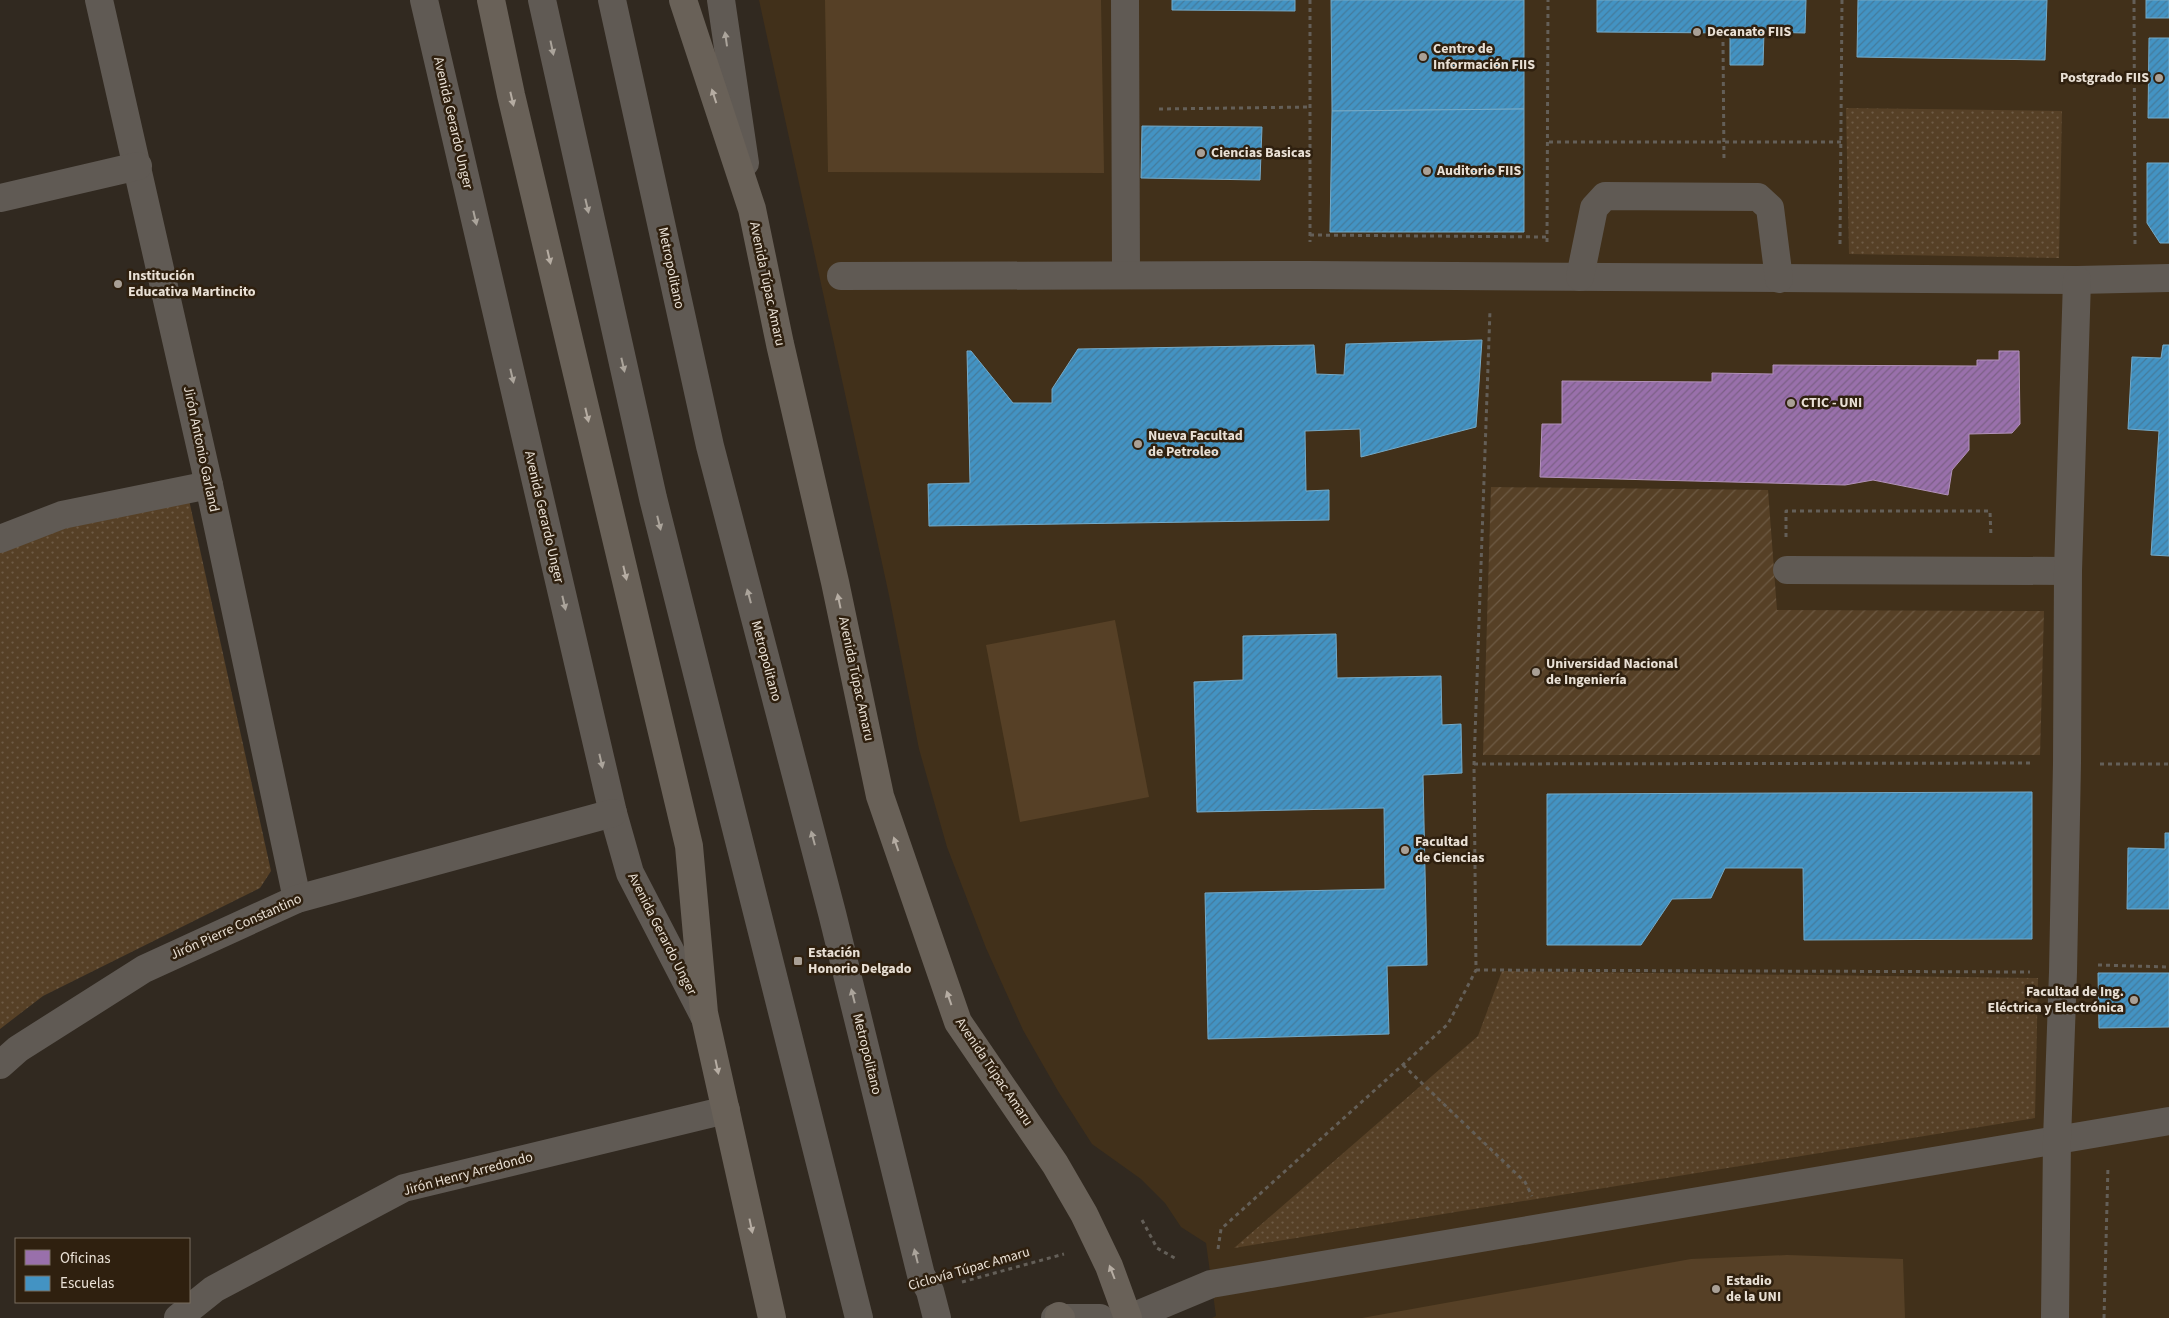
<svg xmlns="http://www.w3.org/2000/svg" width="2169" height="1318" font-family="'Source Sans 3',sans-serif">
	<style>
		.built { fill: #41301a }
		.grass { fill: #564026 }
		.park { fill: url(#park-dots) }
		.garden { fill: url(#garden-furrows) }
		.offices { fill: url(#offices-hatch); stroke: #b192b8 }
		.schools { fill: url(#schools-hatch); stroke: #75aac8 }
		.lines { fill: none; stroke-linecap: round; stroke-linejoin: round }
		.path { stroke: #645f58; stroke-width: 3; stroke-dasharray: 4 4; stroke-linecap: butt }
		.minor { stroke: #605a54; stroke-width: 28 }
		.major { stroke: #696158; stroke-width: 28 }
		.oneway { fill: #aba49b }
		.oneway2 { fill: #b6ada3 }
		.poi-dot { fill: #a9a096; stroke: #2f200f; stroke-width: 2 }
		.labels { text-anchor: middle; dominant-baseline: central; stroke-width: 5; stroke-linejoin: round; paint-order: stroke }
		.poi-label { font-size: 14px; font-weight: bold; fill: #e9e0d5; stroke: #2f200f; text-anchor: start }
		.street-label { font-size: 14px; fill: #e9e0d5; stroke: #2f200f }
	</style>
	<defs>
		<pattern id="park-dots" width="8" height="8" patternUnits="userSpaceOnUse" patternTransform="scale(1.25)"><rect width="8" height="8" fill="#564026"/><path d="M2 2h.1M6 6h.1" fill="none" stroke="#6e5b45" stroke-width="1.8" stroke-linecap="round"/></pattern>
		<pattern id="garden-furrows" width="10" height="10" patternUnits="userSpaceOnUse" patternTransform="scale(1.25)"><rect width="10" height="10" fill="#564026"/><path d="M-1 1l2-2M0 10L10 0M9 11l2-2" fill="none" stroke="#6e5b45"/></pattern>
		<pattern id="offices-hatch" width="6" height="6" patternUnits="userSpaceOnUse" patternTransform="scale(1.25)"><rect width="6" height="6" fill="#9970ab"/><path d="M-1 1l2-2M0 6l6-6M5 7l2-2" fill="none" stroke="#7c6086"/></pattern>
		<pattern id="schools-hatch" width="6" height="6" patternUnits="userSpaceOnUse" patternTransform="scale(1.25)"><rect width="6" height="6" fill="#4393c3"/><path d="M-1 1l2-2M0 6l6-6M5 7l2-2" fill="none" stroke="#447b9c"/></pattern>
	</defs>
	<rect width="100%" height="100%" fill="#312920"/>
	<path class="built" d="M 759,0 L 2169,0 L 2169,1318 L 1212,1318 L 1216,1316 L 1206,1243 L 1181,1227 L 1165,1203 L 1141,1179 L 1092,1144 L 1058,1091 L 1023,1030 L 986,948 L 947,847 L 919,749 L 889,595 Z"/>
	<g class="grass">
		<path d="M 825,0 L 1101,0 L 1104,173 L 828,172 Z"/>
		<path d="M 1115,620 L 1149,797 L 1020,822 L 986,645 Z"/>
		<path d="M 1787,1255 L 1903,1259 L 1905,1318 L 1362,1318 L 1691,1259 Z"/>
	</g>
	<g class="park">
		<path d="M 1846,108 L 2062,111 L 2059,258 L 1849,254 Z"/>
		<path d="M 189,500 L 271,871 L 260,888 L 43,996 L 0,1029 L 0,551 L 51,530 Z"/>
		<path d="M 1502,971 L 2038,978 L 2035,1118 L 1234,1248 L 1478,1036 Z"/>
	</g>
	<path class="garden" d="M 1491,487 L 1768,490 L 1777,610 L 2044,611 L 2040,755 L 1483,755 Z"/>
	<path class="offices" d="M 1999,351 L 2019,351 L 2020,424 L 2012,433 L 1969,434 L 1969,450 L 1952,470 L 1948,495 L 1873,480 L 1845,485 L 1540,477 L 1542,424 L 1562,424 L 1562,381 L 1712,382 L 1712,373 L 1773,374 L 1773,365 L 1977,366 L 1977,360 L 1999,360 Z"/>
	<g class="schools">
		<path d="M 1172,0 L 1295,0 L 1295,11 L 1172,10 Z"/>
		<path d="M 1331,0 L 1524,0 L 1524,109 L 1332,111 Z"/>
		<path d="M 1597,0 L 1806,0 L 1805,33 L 1764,32 L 1763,65 L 1730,65 L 1730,33 L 1597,32 Z"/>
		<path d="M 1858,0 L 2047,0 L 2045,60 L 1857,57 Z"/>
		<rect x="2146" y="0" width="23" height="18"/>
		<path d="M 2149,38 L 2169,38 L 2169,118 L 2148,118 Z"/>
		<path d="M 1524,109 L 1524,232 L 1330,232 L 1332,111 Z"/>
		<path d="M 1142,126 L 1262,127 L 1260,180 L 1141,178 Z"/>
		<path d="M 2147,163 L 2169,163 L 2169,243 L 2160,243 L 2147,223 Z"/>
		<path d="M 1482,340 L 1476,427 L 1361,457 L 1360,429 L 1305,431 L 1306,491 L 1329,490 L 1329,520 L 929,526 L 928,484 L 970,483 L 967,351 L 971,351 L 1013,403 L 1052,403 L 1052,389 L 1078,349 L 1314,345 L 1316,374 L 1344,375 L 1346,344 Z"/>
		<path d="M 2163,345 L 2169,345 L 2169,556 L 2151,555 L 2159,431 L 2128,429 L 2132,357 L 2161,358 Z"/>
		<path d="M 1336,634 L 1337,678 L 1441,676 L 1442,725 L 1461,724 L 1462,773 L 1423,775 L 1427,965 L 1387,966 L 1389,1034 L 1208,1039 L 1205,893 L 1385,889 L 1384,808 L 1197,812 L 1194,682 L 1243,680 L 1243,636 Z"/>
		<path d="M 2032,792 L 2032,939 L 1804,940 L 1803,868 L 1725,868 L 1711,898 L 1672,899 L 1641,945 L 1547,945 L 1547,794 Z"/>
		<path d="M 2165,833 L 2169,833 L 2169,909 L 2127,909 L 2128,848 L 2165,849 Z"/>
		<path d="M 2098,973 L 2169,973 L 2169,1027 L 2099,1028 Z"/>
	</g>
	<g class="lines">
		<g class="path">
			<path d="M 1310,0 L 1310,242"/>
			<path d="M 2134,0 L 2135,245"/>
			<path d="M 1723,42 L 1724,162"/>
			<path d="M 1159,109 L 1309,107"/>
			<path d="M 1549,142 L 1842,142"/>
			<path d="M 1310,235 L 1547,237"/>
			<path d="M 1547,242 L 1548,0"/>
			<path d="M 1840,244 L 1842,0"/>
			<path d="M 1786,537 L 1786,511 L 1990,511 L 1991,537"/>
			<path d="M 1474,764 L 2034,763"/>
			<path d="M 2100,764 L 2169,764"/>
			<path d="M 2098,965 L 2169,967"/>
			<path d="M 1476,970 L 2030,972"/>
			<path d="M 1403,1065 L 1525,1182 L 1532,1196"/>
			<path d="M 1142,1220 L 1157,1248 L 1178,1260"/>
			<path d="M 1218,1249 L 1221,1229 L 1448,1024 L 1476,970 L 1474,764 L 1490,310"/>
			<path d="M 962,1282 L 1064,1254"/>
			<path d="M 2104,1318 L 2108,1166"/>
		</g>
		<g class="minor">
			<path d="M 99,0 L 209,485 L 297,899"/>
			<path d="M 424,0 L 613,813 L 630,873 L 704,1016"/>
			<path d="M 542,0 L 653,498 L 859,1318"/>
			<path d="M 612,0 L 710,446 L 832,913 L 921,1275 L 930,1291 L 937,1318"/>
			<path d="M 721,0 L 745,163"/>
			<path d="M 1125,0 L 1126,275"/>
			<path d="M 0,198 L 138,166"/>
			<path d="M 841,276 L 1310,275 L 2077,280 L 2169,278"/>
			<path d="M 1580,277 L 1594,208 L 1605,196 L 1758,197 L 1770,208 L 1779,279"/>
			<path d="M 0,539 L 62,515 L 209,485"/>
			<path d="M 1787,570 L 2068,571"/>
			<path d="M 0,1065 L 18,1049 L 144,969 L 297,899 L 613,813"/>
			<path d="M 178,1318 L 214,1289 L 404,1188 L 726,1110"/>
			<path d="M 1055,1318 L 1100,1318"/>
			<path d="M 1130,1318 L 1211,1284 L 2169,1121"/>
			<path d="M 2055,1318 L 2057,1140 L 2063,972 L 2067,763 L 2068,571 L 2077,280"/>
		</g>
		<g class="major">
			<path d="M 491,0 L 511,95 L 689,846 L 704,1013 L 772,1318"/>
			<path d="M 683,0 L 752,209 L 780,344 L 835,582 L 880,796 L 958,1022 L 1055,1164 L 1084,1214 L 1109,1266 L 1128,1318"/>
			<path d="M 1059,1316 L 1061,1318"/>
		</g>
	</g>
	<defs><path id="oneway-solid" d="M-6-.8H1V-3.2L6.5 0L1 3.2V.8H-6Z" transform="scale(1.25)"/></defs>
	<g class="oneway">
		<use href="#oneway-solid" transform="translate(726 39) rotate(-98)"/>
		<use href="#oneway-solid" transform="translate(552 48) rotate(78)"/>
		<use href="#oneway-solid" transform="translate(587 206) rotate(77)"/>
		<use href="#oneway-solid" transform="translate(475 218) rotate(77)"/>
		<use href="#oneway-solid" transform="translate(623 365) rotate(77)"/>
		<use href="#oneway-solid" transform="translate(512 376) rotate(77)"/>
		<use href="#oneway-solid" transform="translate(659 523) rotate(76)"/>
		<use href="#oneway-solid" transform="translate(749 596) rotate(-105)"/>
		<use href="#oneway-solid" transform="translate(564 603) rotate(77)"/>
		<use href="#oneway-solid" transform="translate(601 761) rotate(77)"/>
		<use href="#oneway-solid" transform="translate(813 838) rotate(-105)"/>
		<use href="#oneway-solid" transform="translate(853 996) rotate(-104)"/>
		<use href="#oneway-solid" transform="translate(916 1256) rotate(-104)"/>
	</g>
	<g class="oneway2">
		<use href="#oneway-solid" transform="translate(714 96) rotate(-108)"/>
		<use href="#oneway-solid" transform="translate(512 99) rotate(77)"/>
		<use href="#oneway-solid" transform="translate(549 257) rotate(77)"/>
		<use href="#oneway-solid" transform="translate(587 415) rotate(77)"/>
		<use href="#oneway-solid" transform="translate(625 573) rotate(77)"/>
		<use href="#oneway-solid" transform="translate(839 601) rotate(-102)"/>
		<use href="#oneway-solid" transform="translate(896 844) rotate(-109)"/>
		<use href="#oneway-solid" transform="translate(949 998) rotate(-109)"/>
		<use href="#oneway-solid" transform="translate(717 1067) rotate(78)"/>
		<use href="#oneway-solid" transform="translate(751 1226) rotate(78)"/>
		<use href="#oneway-solid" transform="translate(1112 1272) rotate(-111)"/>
	</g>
	<g class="poi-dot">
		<circle cx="1697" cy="32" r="5"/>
		<circle cx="1423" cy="57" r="5"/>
		<circle cx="2159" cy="78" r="5"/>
		<circle cx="1201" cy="153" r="5"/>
		<circle cx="1427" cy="171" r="5"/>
		<circle cx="118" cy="284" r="5"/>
		<circle cx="1791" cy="403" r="5"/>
		<circle cx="1138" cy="444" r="5"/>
		<circle cx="1536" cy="672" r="5"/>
		<circle cx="1405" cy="850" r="5"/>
		<rect x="793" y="956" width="10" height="10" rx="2.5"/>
		<circle cx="2134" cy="1000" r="5"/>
		<circle cx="1716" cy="1289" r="5"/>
	</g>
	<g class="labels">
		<g class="poi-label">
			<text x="1707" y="32">Decanato FIIS</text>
			<text x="1433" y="49">Centro de<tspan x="1433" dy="16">Información FIIS</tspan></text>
			<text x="2149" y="78" text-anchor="end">Postgrado FIIS</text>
			<text x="1211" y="153">Ciencias Basicas</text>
			<text x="1437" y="171">Auditorio FIIS</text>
			<text x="128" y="276">Institución<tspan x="128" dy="16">Educativa Martincito</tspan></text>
			<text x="1801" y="403">CTIC - UNI</text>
			<text x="1148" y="436">Nueva Facultad<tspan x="1148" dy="16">de Petroleo</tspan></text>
			<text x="1546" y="664">Universidad Nacional<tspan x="1546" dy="16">de Ingeniería</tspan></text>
			<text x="1415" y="842">Facultad<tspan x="1415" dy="16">de Ciencias</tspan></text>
			<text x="808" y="953">Estación<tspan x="808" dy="16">Honorio Delgado</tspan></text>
			<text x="2124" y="992" text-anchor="end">Facultad de Ing.<tspan x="2124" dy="16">Eléctrica y Electrónica</tspan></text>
			<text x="1726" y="1281">Estadio<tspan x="1726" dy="16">de la UNI</tspan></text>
		</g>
		<g class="street-label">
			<text transform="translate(453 123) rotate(77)">Avenida Gerardo Unger</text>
			<text transform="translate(671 268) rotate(78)">Metropolitano</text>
			<text transform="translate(767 284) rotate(78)">Avenida Túpac Amaru</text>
			<text transform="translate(201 449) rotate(78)">Jirón Antonio Garland</text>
			<text transform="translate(544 517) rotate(77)">Avenida Gerardo Unger</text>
			<text transform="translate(766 661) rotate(75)">Metropolitano</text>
			<text transform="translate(856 679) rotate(78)">Avenida Túpac Amaru</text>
			<text transform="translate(236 927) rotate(-24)">Jirón Pierre Constantino</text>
			<text transform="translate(662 934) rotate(63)">Avenida Gerardo Unger</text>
			<text transform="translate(867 1054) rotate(76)">Metropolitano</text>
			<text transform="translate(994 1072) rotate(56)">Avenida Túpac Amaru</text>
			<text transform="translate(468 1174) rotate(-15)">Jirón Henry Arredondo</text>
			<text transform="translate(969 1269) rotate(-16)">Ciclovía Túpac Amaru</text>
		</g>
	</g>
	<rect x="15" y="1238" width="175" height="65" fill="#2f200f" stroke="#796d5e"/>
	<rect x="25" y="1250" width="25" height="15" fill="#9970ab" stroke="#796d5e"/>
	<text x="60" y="1263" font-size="15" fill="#e9e0d5">Oficinas</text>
	<rect x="25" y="1276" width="25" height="15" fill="#4393c3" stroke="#796d5e"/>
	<text x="60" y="1288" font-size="15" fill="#e9e0d5">Escuelas</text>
</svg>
